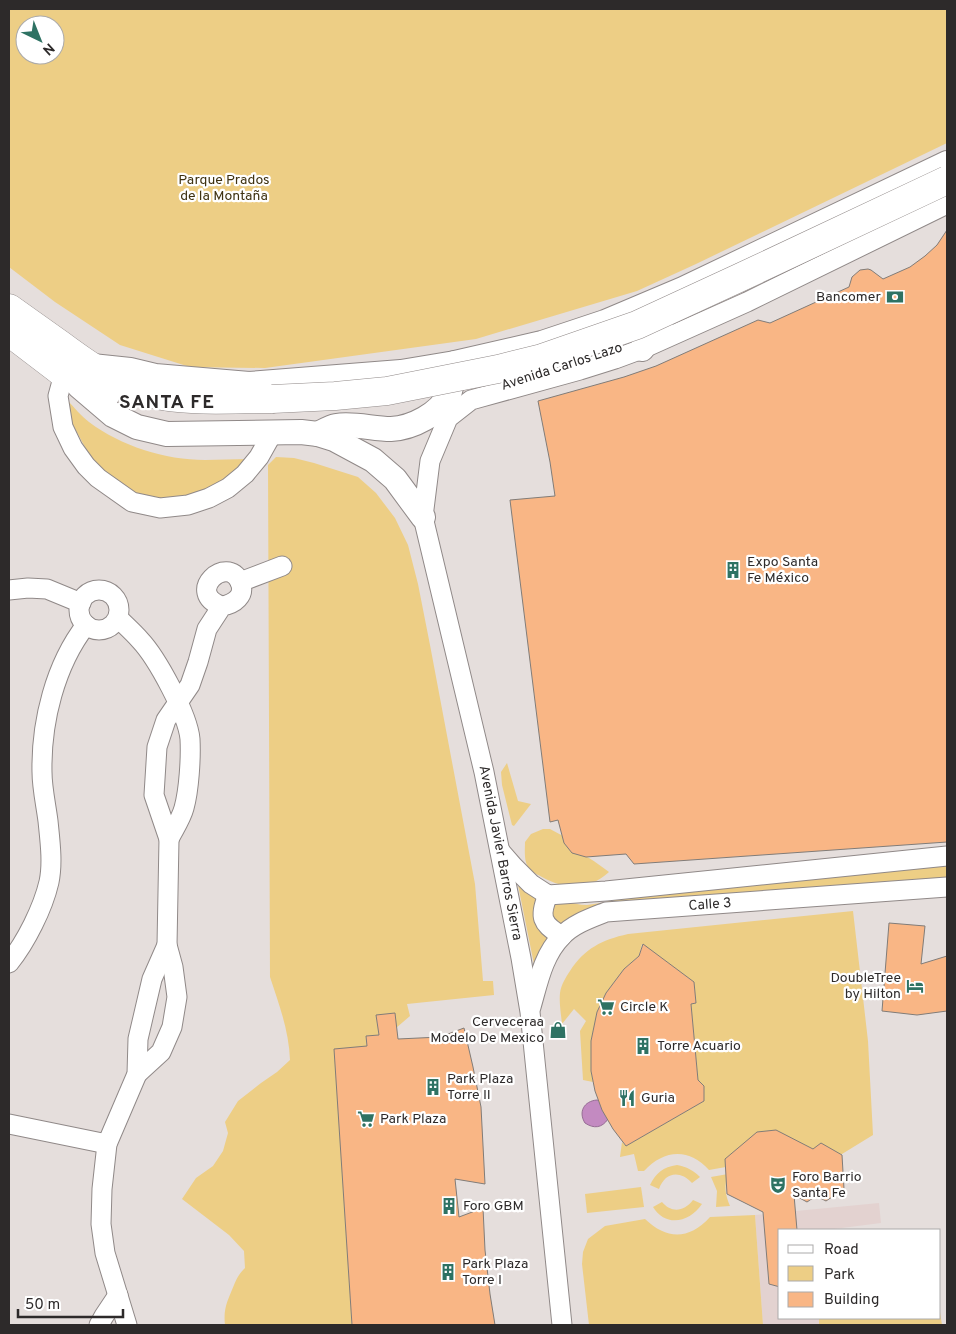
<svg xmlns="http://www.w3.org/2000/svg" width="956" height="1334" font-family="Overpass,sans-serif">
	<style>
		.built { fill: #e3d2d0 }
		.green { fill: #edce85; fill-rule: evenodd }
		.water { fill: #c38ac1; stroke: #966d94 }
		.building { fill: #f9b685; stroke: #817c78 }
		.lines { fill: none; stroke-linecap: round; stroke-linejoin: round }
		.minor-casing { stroke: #908988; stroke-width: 21 }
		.major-casing { stroke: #908988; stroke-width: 26 }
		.highway-casing { stroke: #908988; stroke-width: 29 }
		.minor { stroke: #fff; stroke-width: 19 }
		.major { stroke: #fff; stroke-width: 24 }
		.highway { stroke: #fff; stroke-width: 28 }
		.highway-bridge-casing { stroke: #908988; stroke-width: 29; stroke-linecap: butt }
		.highway-bridge { stroke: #fff; stroke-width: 28 }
		.labels { text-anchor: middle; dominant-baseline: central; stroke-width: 4.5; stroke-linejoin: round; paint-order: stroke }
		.park-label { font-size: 14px; fill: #3f3211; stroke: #fff }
		.poi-label { font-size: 14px; fill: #2d2a2a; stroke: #fff; text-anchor: start }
		.street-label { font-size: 14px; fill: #2d2a2a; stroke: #fff }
		.district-label { font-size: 19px; font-weight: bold; letter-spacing: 1px; fill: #2d2a2a; stroke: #fff }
	</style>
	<rect width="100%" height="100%" fill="#e5dedc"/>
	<path class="built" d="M 879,1203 L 881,1223 L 826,1230 L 780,1230 L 780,1318 L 819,1318 L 819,1325 L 763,1325 L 755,1215 Z"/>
	<g class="green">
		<path d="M 9,9 L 947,9 L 947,143 L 696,264 L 637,291 L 476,339 L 265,368 L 190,367 L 120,345 L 55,302 L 9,267 ZM 25,25 L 55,25 L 55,55 L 25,55 Z"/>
		<path d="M 67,400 C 74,407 81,416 89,422 C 121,446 165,460 205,460 C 219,460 234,459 248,459 L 231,477 L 199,495 L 167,499 L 135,494 L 112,480 L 92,460 L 73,425 Z"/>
		<path d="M 276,457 L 294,458 L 314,463 L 358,477 L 376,493 L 395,518 L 408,545 L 418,584 L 430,645 L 475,884 L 483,981 L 493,981 L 494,995 L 407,1004 L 410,1016 L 396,1028 L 376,1015 L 379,1035 L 366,1036 L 367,1047 L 335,1050 L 352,1325 L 225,1325 C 223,1308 228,1300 234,1285 C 237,1278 239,1274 245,1268 L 244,1251 L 229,1235 L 182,1199 L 196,1178 L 213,1166 L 223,1151 L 228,1133 L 225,1122 L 238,1101 L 261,1083 L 277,1072 L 290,1060 C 289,1031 279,1004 270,977 L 268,465 Z"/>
		<path d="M 507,763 L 518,801 L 531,804 L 514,826 L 512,825 L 502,785 L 501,772 Z"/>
		<path d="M 543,829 L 550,829 L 563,836 C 568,856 575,851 589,858 C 596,862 602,867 609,872 C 588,891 566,890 542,877 C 536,874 530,871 527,865 C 524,859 525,848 525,842 L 531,834 Z"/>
		<path d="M 947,864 L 947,879 L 567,925 L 558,925 L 552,915 L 555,905 C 566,900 575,905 587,905 C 606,903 623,898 641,891 Z"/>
		<path d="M 517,880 L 536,894 L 536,905 L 542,932 L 551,941 L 536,974 Z"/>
		<path d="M 853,911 L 868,1041 L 873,1135 L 842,1154 L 737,1165 L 709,1170 C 689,1147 663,1150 644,1171 L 638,1171 L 634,1154 L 620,1157 L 622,1142 L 626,1146 L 704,1101 L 704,1087 L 698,1080 L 691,1004 L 696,1003 L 694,982 L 642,944 L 639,956 L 624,969 L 606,993 L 597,1012 L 591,1041 L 591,1071 L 593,1082 L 583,1080 L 580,1031 L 586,1021 L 574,1009 L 562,1024 C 561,1014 559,1003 560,993 C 561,985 566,977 570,971 C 585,948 602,940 628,934 Z"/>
		<path d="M 677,1165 C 687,1167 693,1170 700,1177 L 692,1183 C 680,1170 665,1172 659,1189 L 650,1185 C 656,1173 663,1167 677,1165 Z"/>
		<path d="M 728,1174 C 724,1186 725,1194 730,1206 L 716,1207 L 717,1191 L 711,1177 Z"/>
		<path d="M 641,1187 L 644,1207 L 587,1213 L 585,1194 Z"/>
		<path d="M 693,1200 L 702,1204 C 690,1222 666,1228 653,1207 L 662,1202 C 671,1213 684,1212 693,1200 Z"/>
		<path d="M 755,1215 L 763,1325 L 589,1325 L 582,1264 L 583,1252 L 588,1239 L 605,1226 L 645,1219 C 667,1240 689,1240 710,1217 Z"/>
		<path d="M 940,1312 L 942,1325 L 819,1325 L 819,1318 L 940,1318 Z"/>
	</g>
	<path class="water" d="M 597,1100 L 601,1101 L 608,1119 C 602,1128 594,1129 585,1123 C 578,1112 584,1101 597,1100 Z"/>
	<g class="building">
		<path d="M 947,230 L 947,842 L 634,864 L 626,854 L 586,857 L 572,853 L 564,843 L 558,820 L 550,822 L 510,500 L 555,496 L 550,462 L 538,401 L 624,377 L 656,366 L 758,320 L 770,323 L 849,287 L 852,277 L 860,270 L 868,269 L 871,270 L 883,279 L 910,267 L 925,256 L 937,245 Z"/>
		<path d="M 889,923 L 925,926 L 921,964 L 947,956 L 947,1011 L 917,1015 L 882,1011 Z"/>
		<path d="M 643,944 L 694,982 L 696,1003 L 691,1004 L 698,1080 L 704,1086 L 704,1101 L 626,1146 L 613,1129 L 602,1110 L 595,1091 L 591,1071 L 591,1041 L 597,1012 L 606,993 L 624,969 L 639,956 Z"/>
		<path d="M 395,1013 L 398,1039 L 440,1037 L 464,1028 L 473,1067 L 481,1107 L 485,1184 L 455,1179 L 459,1217 L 483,1208 L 485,1250 L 490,1294 L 495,1325 L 352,1325 L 334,1049 L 367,1046 L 366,1036 L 379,1035 L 376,1015 Z"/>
		<path d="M 776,1130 L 813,1149 L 821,1143 L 842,1155 L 844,1189 L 826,1201 L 816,1196 L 807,1202 L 794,1195 L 797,1230 L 780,1230 L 780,1287 L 769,1284 L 763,1212 L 727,1194 L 725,1159 L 757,1132 Z"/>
	</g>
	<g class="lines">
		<g class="minor-casing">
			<g id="minor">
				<path d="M 64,374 L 58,396 L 63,427 L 73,448 L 86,466 L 98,478 L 132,502 L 160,508 L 188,505 L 209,498 L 228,488 L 245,474 L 259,457 L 273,432"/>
				<path d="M 240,582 L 282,566"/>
				<path d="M 9,590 L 28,588 L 47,589 L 81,603"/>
				<circle cx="99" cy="610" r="20"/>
				<path d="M 118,618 C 125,625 133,632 140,640 C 157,658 188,715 190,739 C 191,758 189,790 184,808 C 181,819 174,829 169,839"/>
				<path d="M 500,851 L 513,866 L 531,884 L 548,895 L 606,891 L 947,856"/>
				<path d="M 548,895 C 539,916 541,924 562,936"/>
				<path d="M 9,963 C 26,942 43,908 49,882 C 53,863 50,841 48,821 C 46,805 42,788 42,772 C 41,722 55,665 86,625"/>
				<path d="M 531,1007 C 538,983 543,955 562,936 C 573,924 591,918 606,912 L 947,887"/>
				<path d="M 137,1074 L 161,1052 L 172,1027 L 177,997 L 173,967 L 167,945 L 169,839 L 154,795 L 157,747 L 166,720 L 190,685 L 198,662 L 207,629 L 222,606 C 234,604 246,596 240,582 C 227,553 184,593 222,606"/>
				<path d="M 9,1124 L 107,1144"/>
				<path d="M 99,1325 L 104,1316 L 118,1295"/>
				<path d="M 127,1325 L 105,1253 L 101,1224 L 102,1189 L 107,1144 L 137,1074 L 138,1039 L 152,979 L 167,945"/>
				<path d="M 562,1325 L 530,1012 L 521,958 L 484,772 L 423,517 L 430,461 L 448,418 L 471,400 L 580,370 L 615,359 L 642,349 L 747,302 L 947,204"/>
			</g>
		</g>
		<g class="major-casing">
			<g id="major">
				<path d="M 642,349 L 670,307"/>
				<path d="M 92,366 L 130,370 L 155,376 L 249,384 L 401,372 L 455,363 L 542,343 L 605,322 L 683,289 L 947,163"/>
				<path d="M 79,386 L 113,415 L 137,427 L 167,434 L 301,432 L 318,434 L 334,439 L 373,460 L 395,479 L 423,517"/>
				<path d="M 318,434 C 324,431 330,427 336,426 C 354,423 373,429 391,429 C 412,428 440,414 449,394 C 453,384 453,374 455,363"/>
			</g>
		</g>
		<g class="highway-casing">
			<g id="highway">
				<path d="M 9,308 C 26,320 44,333 61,345 C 92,368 123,390 162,396 C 198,402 236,399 272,399"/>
				<path d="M 9,332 L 64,374 L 106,394"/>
			</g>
		</g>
		<use href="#minor" class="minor"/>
		<use href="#major" class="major"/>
		<use href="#highway" class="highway"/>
		<g class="highway-bridge-casing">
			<path id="highway-bridge" d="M 272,399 L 335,396 L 387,391 L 498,369 L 542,358 L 637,325 L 741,277 L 947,180"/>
		</g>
		<use href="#highway-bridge" class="highway-bridge"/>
	</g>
	<defs>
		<g id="bank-bare" transform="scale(1.35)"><path d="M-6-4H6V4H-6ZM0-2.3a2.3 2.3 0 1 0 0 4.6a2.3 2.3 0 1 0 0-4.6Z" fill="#2e7263" stroke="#fff" stroke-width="2.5" paint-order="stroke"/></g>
		<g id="building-bare" transform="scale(1.35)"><path d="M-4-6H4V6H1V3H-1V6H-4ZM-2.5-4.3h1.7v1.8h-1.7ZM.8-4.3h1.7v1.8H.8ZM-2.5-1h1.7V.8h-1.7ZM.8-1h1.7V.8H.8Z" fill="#2e7263" stroke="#fff" stroke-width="2.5" paint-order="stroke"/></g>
		<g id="hotel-bare" transform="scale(1.35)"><path d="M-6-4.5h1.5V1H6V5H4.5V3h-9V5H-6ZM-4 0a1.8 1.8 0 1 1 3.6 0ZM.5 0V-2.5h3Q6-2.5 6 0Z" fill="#2e7263" stroke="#fff" stroke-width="2.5" paint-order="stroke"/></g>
		<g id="supermarket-bare" transform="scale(1.35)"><path d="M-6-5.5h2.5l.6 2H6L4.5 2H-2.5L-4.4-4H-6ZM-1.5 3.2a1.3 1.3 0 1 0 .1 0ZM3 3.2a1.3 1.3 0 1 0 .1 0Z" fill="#2e7263" stroke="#fff" stroke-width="2.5" paint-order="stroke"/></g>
		<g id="shop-bare" transform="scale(1.35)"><path d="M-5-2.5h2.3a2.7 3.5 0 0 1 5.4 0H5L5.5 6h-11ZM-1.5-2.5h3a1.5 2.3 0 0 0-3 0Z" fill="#2e7263" stroke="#fff" stroke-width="2.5" paint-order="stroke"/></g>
		<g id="restaurant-bare" transform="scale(1.35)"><path d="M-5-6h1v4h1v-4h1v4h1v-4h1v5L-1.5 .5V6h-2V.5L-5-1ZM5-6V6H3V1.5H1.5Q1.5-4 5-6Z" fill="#2e7263" stroke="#fff" stroke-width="2.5" paint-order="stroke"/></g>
		<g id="theatre-bare" transform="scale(1.35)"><path d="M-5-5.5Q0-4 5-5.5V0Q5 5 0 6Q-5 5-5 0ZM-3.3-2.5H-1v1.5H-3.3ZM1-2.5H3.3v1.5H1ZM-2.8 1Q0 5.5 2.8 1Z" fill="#2e7263" stroke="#fff" stroke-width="2.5" paint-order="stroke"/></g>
	</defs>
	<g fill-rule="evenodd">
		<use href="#bank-bare" x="895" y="297"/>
		<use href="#building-bare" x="733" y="570"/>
		<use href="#hotel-bare" x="915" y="986"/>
		<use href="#supermarket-bare" x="606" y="1007"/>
		<use href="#shop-bare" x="558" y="1030"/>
		<use href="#building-bare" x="643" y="1046"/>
		<use href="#building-bare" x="433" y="1087"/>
		<use href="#restaurant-bare" x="627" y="1098"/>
		<use href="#supermarket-bare" x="366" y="1119"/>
		<use href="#theatre-bare" x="778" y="1185"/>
		<use href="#building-bare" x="449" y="1206"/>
		<use href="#building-bare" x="448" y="1272"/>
	</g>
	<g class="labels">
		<g class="park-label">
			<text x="224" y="180">Parque Prados<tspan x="224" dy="16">de la Montaña</tspan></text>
		</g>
		<g class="poi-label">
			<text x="881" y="297" text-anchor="end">Bancomer</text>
			<text x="747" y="562">Expo Santa<tspan x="747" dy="16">Fe México</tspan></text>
			<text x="901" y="978" text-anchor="end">DoubleTree<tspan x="901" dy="16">by Hilton</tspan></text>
			<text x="620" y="1007">Circle K</text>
			<text x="544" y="1022" text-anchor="end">Cerveceraa<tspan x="544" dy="16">Modelo De Mexico</tspan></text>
			<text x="657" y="1046">Torre Acuario</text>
			<text x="447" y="1079">Park Plaza<tspan x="447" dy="16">Torre II</tspan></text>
			<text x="641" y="1098">Guria</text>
			<text x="380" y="1119">Park Plaza</text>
			<text x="792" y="1177">Foro Barrio<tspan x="792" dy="16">Santa Fe</tspan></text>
			<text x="463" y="1206">Foro GBM</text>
			<text x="462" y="1264">Park Plaza<tspan x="462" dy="16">Torre I</tspan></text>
		</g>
		<g class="street-label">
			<text transform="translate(562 367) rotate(-18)">Avenida Carlos Lazo</text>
			<text transform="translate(500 853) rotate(79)">Avenida Javier Barros Sierra</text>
			<text transform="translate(710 905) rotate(-4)">Calle 3</text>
		</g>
		<g class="district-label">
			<text x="167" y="403">SANTA FE</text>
		</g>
	</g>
	<rect width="956" height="1334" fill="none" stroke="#2d2a2a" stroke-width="20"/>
	<rect x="778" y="1229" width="162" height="90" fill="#ffffff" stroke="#abaaaa"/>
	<rect x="788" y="1245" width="25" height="8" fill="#ffffff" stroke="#abaaaa"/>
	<text x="824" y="1254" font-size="15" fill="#2d2a2a">Road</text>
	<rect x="788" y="1266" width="25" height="15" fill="#edce85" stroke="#abaaaa"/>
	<text x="824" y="1279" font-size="15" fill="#2d2a2a">Park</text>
	<rect x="788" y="1292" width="25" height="15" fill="#f9b685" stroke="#abaaaa"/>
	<text x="824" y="1304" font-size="15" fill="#2d2a2a">Building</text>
	<g transform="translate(40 40) rotate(137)"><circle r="24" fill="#ffffff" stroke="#abaaaa"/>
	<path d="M0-4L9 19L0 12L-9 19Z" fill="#2e7263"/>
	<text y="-8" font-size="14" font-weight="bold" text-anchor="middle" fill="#2d2a2a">N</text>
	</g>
	<path d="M18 1309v8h105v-8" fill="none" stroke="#2d2a2a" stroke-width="2.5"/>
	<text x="25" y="1309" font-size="15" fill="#2d2a2a" stroke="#ffffff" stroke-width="4" paint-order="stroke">50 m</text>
</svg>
